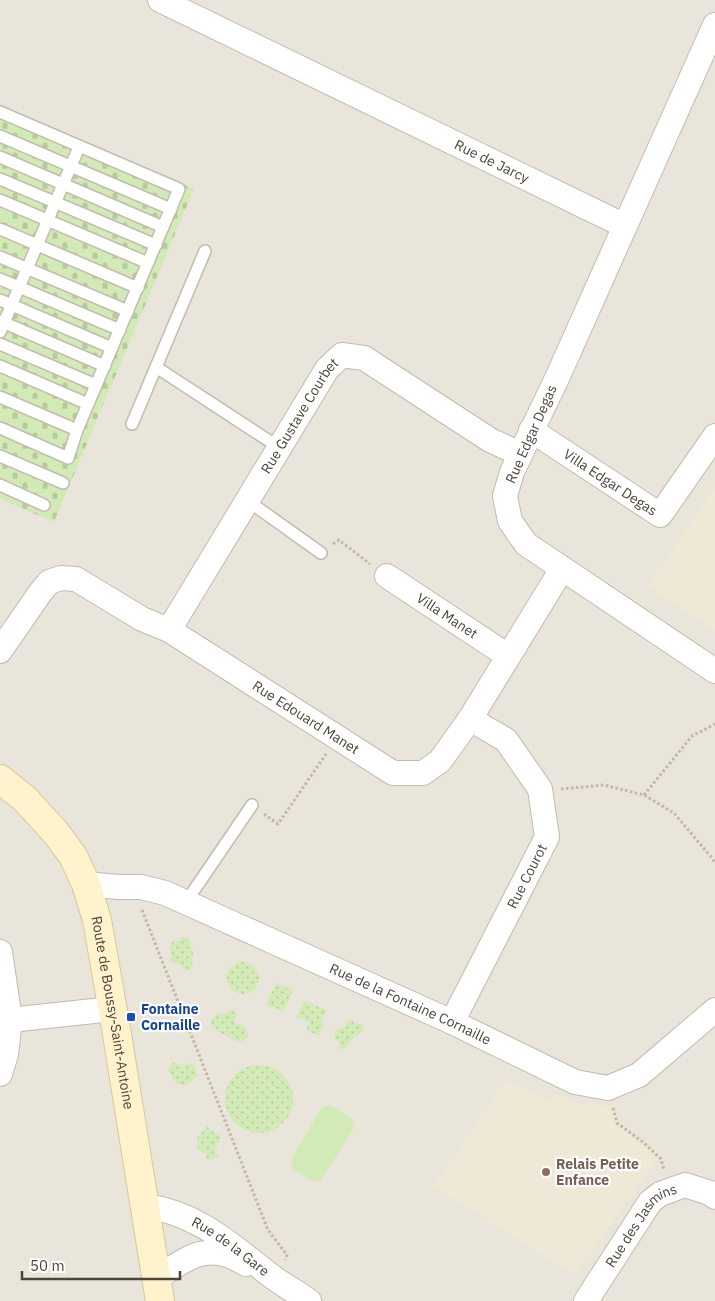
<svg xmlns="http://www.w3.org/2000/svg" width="715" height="1301" font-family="'IBM Plex Sans',sans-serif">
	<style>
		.residential { fill: #eae5da }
		.education { fill: #efe8d6 }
		.green { fill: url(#green-dots) }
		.cemetery { fill: url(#cemetery-stones) }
		.pitch { fill: #d2eab5 }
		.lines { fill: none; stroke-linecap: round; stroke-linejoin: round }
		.service-casing { stroke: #c2bbae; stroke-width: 14 }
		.minor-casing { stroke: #c2bbae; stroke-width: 26 }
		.secondary-casing { stroke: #d6c79b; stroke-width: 30 }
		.path { stroke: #c4b79f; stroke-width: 3; stroke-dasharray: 2.5 2.5; stroke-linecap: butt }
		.service { stroke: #fff; stroke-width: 11 }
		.minor { stroke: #fff; stroke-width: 24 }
		.secondary { stroke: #fff3cd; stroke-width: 28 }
		.transit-dot { fill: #1a4fb4; stroke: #fff; stroke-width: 2 }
		.education-dot { fill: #8d6e63; stroke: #fff; stroke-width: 2 }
		.labels { text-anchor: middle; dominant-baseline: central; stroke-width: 4.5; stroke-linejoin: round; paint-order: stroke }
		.street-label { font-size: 14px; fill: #4b4439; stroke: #fff }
		.transit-label { font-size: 14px; font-weight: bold; fill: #164399; stroke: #fff; text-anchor: start }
		.education-label { font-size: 14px; font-weight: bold; fill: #785e54; stroke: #fff; text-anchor: start }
	</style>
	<defs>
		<pattern id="green-dots" width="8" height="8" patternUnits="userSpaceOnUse" patternTransform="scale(1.25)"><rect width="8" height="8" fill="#d2eab5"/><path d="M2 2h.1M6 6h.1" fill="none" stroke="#b6ca9c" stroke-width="1.8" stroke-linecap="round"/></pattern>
		<pattern id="cemetery-stones" width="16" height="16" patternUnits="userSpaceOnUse" patternTransform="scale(1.25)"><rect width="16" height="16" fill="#d2eab5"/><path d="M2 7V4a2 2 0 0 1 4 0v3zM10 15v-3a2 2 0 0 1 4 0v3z" fill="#b6ca9c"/></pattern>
	</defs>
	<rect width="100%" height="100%" fill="#f6f3ec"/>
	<rect class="residential" x="0" y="0" width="715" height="1301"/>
	<g class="education">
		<path d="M 715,487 L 715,631 L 648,586 Z"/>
		<path d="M 505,1081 L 552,1101 L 557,1093 L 577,1103 L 612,1107 L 615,1125 L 658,1157 L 575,1275 L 434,1186 Z"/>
	</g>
	<g class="green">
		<path d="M 182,937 L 189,939 L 194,956 L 191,958 L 193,966 L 189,970 L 184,970 L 180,964 L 174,963 L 170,960 L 172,953 L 169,948 L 174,940 L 179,941 Z"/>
		<circle cx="243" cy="978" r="16"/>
		<path d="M 276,983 L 293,990 L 283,1012 L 266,1005 Z"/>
		<path d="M 304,1001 L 327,1010 L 321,1023 L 324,1024 L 319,1036 L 306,1030 L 309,1022 L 297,1017 Z"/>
		<path d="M 231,1010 L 237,1012 L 234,1022 L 245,1027 L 248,1034 L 247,1038 L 241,1042 L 235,1041 L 211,1027 L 211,1021 L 217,1013 L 223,1015 Z"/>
		<path d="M 349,1020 L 363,1025 L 364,1030 L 350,1041 L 346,1048 L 340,1050 L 338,1041 L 335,1040 L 335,1030 L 345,1027 Z"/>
		<path d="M 174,1062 L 182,1066 L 189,1063 L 195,1066 L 197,1074 C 190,1083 189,1086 177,1084 L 168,1070 L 171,1064 Z"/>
		<circle cx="259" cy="1099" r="34"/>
		<path d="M 207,1127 L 221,1137 L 215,1150 L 218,1157 L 208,1160 L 205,1153 L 198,1150 L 197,1138 Z"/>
	</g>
	<path class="cemetery" d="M 0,106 L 194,189 L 54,522 L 0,499 Z"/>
	<path class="pitch" d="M 330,1105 L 352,1119 L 355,1126 L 321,1180 L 314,1182 L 293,1169 L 291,1160 L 322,1107 Z"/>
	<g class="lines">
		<g class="service-casing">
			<g id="service">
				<path d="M 0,112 L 179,189 L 77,430 L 68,458 L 0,428"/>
				<path d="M 0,136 L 171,209"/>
				<path d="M 0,157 L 163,227"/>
				<path d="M 0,179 L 156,245"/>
				<path d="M 0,200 L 148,263"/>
				<path d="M 0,229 L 138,288"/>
				<path d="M 0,257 L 128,311"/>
				<path d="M 0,279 L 120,330"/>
				<path d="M 0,300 L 112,348"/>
				<path d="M 0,321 L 105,366"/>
				<path d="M 0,332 L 79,147"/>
				<path d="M 0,344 L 96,385"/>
				<path d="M 0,366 L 88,404"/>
				<path d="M 156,367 L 280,448"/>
				<path d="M 0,397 L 77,430"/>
				<path d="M 132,424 L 205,251"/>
				<path d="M 0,456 L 63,483"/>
				<path d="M 0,485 L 44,505"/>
				<path d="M 248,501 L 321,553"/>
				<path d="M 186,902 L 252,805"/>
			</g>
		</g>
		<g class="minor-casing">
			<g id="minor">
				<path id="s1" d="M 160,0 L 625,226 L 715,25"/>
				<path d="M 625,226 L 558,376 L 512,472 L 505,496 L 510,521 L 526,544 L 715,671"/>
				<path id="s2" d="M 531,430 L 660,515 L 715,436"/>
				<path id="s3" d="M 387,576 L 508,656"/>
				<path id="s4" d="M 169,630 L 327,369 L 342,355 L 364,358 L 490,440 L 520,454"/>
				<path id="s5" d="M 0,651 L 40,593 L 49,582 L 61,578 L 76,579 L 142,619 L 169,630 L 393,773 L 423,773 L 440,761 L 470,719 L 562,569"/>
				<path id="s6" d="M 86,884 L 118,887 L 141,887 L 165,893 L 452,1022 L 575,1082 L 608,1088 L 639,1075 L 715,1010"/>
				<path d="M 0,952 L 10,1020 L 6,1054 L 0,1074"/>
				<path d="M 10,1020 L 112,1009"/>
				<path id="s7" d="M 452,1022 L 547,837 L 540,789 L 506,740 L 470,719"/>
				<path id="s8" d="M 145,1206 C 199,1213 233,1247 274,1278 C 285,1286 298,1293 309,1301"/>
				<path d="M 156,1278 C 179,1265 196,1247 224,1254 C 231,1256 239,1260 246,1264"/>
				<path id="s9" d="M 586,1301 L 650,1202 L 660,1194 L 685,1185 L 710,1193 L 715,1197"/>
			</g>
		</g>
		<g class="secondary-casing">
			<g id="secondary">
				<path id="s10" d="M 0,779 L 25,799 L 56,833 L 73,856 L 86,884 L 97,920 L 116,1028 L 160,1301"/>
			</g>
		</g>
		<g class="path">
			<path d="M 333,544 L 339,540 L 370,564"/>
			<path d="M 561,789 L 604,785 L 644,795 L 674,813 L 712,858 L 715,863"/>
			<path d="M 644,795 L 692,736 L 715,724"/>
			<path d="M 264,814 L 278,824 L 326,754"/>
			<path d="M 142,910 L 268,1230 L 287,1255 L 285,1260"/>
			<path d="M 613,1108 L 617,1123 L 643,1142 L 661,1159 L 664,1170"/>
		</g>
		<use href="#service" class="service"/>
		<use href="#minor" class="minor"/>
		<use href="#secondary" class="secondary"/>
	</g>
	<rect class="transit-dot" x="126" y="1012" width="10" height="10" rx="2.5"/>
	<circle class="education-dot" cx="546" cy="1172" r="5"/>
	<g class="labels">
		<g class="street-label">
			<text stroke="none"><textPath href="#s1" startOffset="369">Rue de Jarcy</textPath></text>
			<text stroke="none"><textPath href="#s4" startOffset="251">Rue Gustave Courbet</textPath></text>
			<text transform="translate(531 434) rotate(-66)">Rue Edgar Degas</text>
			<text stroke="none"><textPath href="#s2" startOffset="95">Villa Edgar Degas</textPath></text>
			<text stroke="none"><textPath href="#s3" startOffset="72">Villa Manet</textPath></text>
			<text stroke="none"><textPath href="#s5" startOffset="381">Rue Edouard Manet</textPath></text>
			<text stroke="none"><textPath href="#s7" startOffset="164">Rue Courot</textPath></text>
			<text stroke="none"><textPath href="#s6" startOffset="349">Rue de la Fontaine Cornaille</textPath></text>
			<text stroke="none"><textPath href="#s10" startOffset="269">Route de Boussy-Saint-Antoine</textPath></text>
			<text stroke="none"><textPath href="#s9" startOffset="95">Rue des Jasmins</textPath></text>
			<text stroke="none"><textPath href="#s8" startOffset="96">Rue de la Gare</textPath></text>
		</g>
		<g class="transit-label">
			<text x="141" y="1009">Fontaine<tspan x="141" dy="16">Cornaille</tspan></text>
		</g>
		<g class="education-label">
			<text x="556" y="1164">Relais Petite<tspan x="556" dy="16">Enfance</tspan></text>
		</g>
	</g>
	<path d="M22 1271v8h158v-8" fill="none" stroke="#4b4439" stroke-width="2.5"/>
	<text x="30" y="1271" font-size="15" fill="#4b4439" stroke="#ffffff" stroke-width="4" paint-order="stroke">50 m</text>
</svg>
